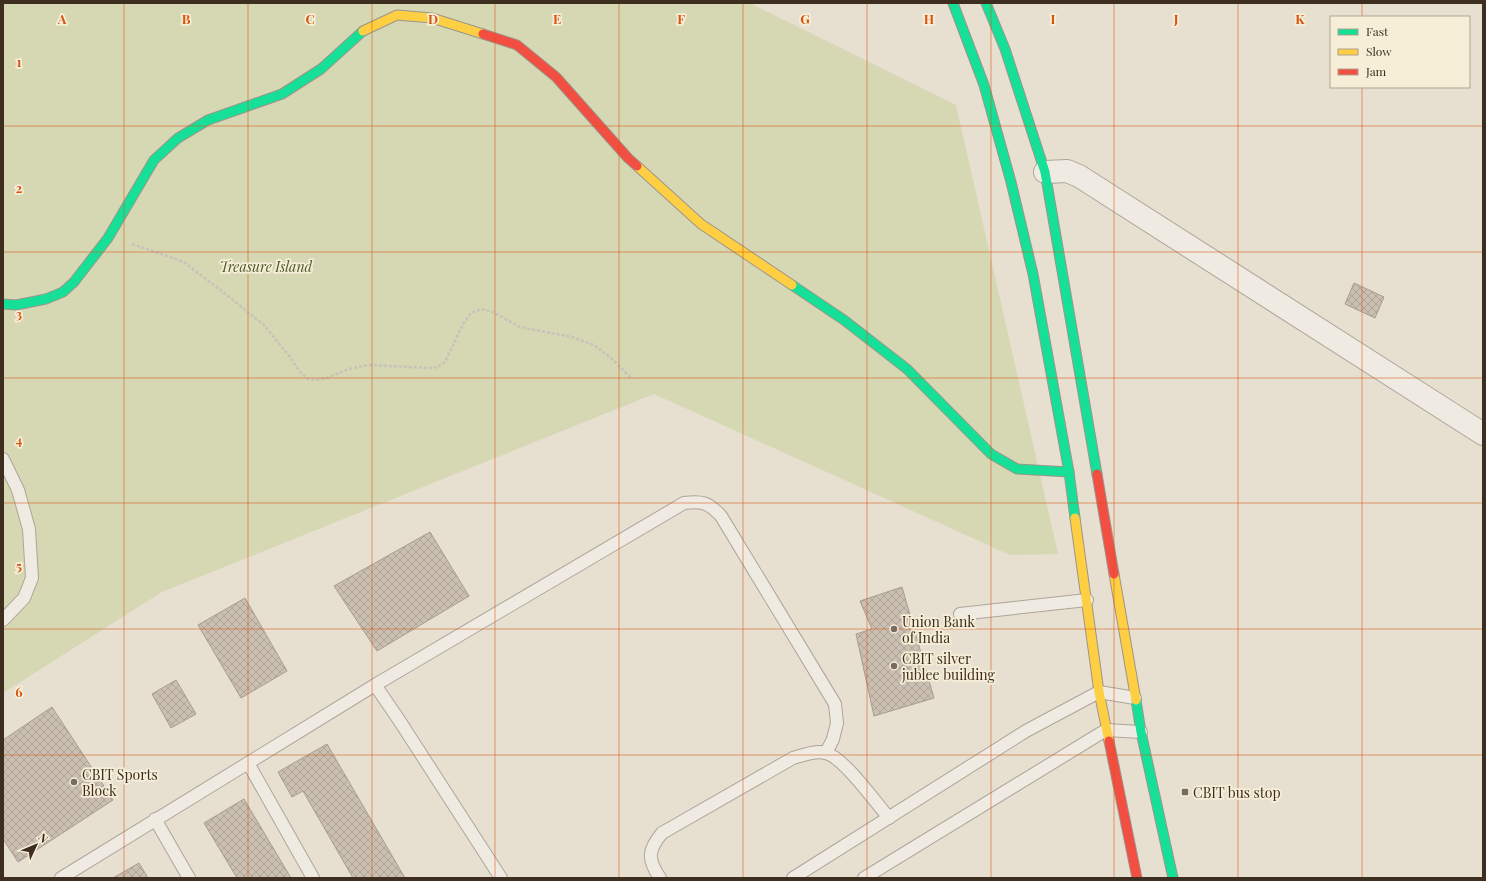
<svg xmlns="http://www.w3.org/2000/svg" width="1486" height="881" font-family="'Playfair Display',serif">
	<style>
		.green { fill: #d6d7b3 }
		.building { fill: url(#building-cross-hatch); stroke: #a89c90 }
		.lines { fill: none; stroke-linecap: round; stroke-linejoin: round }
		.lane-casing { stroke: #ada599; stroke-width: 14 }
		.street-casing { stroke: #ada599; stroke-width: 24 }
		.fast-casing { stroke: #9c958a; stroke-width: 11 }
		.slow-casing { stroke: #9c958a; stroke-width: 11 }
		.jam-casing { stroke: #9c958a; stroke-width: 11 }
		.path { stroke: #c8c2b9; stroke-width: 2.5; stroke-dasharray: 3 2; stroke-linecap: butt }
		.lane { stroke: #efebe3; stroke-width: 12 }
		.street { stroke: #efebe3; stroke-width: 22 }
		.fast { stroke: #16e098; stroke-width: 9 }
		.slow { stroke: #ffcf43; stroke-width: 9 }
		.jam { stroke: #f24e42; stroke-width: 9 }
		.grid { fill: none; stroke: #d7550e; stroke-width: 1; stroke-opacity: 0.55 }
		.poi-dot { fill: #786c5e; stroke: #f7eed8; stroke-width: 1.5 }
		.labels { text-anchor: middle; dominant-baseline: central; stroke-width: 3.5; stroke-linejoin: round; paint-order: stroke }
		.park-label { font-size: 14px; font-style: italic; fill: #4d5a26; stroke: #f7eed8 }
		.poi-label { font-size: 14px; fill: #3d2e20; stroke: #f7eed8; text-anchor: start }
		.grid-label { font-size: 13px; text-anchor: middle; font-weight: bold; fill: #d7550e; stroke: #f7eed8; stroke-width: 3.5; stroke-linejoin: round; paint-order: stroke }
	</style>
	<defs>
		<pattern id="building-cross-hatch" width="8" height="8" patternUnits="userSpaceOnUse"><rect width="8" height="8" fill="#cbbfb2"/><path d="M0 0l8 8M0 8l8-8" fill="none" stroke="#afa499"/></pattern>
	</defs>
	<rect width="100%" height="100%" fill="#e7e0d1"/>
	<path class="green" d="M 3,3 L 750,3 L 956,105 L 1058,554 L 1010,555 L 654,394 L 162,592 L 3,693 Z"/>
	<g class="building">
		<path d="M 1354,283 L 1384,297 L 1375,318 L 1345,304 Z"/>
		<path d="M 430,532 L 469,596 L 377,651 L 334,586 Z"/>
		<path d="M 902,587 L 934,698 L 874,716 L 856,634 L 872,629 L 860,601 Z"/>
		<path d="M 245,598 L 287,671 L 241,698 L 198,625 Z"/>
		<path d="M 176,680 L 196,714 L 171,728 L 152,694 Z"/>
		<path d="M 52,707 L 113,800 L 18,862 L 3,839 L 3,740 Z"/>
		<path d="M 327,744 L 405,878 L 353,878 L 303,791 L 292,797 L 278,772 Z"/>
		<path d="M 244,799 L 291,878 L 237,878 L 204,823 Z"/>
		<path d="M 139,863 L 148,878 L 113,878 Z"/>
	</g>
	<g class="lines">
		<g class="lane-casing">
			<g id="lane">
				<path d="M 3,459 L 18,490 L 29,529 L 32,578 L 24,598 L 3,620"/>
				<path d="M 960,614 L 1087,600"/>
				<path d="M 375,685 L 684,503 C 702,501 708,502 721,516 L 835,704 L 837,723 L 833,739 L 826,753"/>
				<path d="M 248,763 L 313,878"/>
				<path d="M 155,819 L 189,878"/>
				<path d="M 61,878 L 375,685 L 399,720 L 501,878"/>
				<path d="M 660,878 C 647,859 648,850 662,833 L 793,758 C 803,755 816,750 826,753 C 844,758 876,803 889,818"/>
				<path d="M 793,878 L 1026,731 L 1099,692 L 1135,698"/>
				<path d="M 864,878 L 1106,730 L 1141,732"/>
			</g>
		</g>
		<g class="street-casing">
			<path id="street" d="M 1045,172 L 1067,171 L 1079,176 L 1483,434"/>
		</g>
		<g class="fast-casing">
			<g id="fast">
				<path d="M 953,3 L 984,85 L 1011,182 L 1033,274 L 1069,472 L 1075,518"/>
				<path d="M 986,3 L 1005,49 L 1045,172 L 1097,474"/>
				<path d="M 792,285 L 844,320 L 907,369 L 991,454 L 1017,469 L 1069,472"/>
				<path d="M 3,304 L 16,305 L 46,299 L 63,292 L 74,282 L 108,238 L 154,160 L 178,138 L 208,120 L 282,94 L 321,69 L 363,31"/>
				<path d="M 1136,700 L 1141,732 L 1173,878"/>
			</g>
		</g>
		<g class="slow-casing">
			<g id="slow">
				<path d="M 363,31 L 397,15 L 432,18 L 483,34"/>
				<path d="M 637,166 L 701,224 L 792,285"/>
				<path d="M 1075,518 L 1099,692 L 1109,741"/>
				<path d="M 1114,574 L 1136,700"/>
			</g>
		</g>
		<g class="jam-casing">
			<g id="jam">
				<path d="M 483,34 L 517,45 L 556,77 L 628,158 L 637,166"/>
				<path d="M 1097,474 L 1114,574"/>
				<path d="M 1109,741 L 1137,878"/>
			</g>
		</g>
		<path class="path" d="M 132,244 L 150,250 L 184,262 L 224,293 L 264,325 L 289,356 L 300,372 L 308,379 L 317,380 L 327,378 L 349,369 L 368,365 L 431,368 L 438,367 L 445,362 L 463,324 L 471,313 L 481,309 L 491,311 L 520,327 L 572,337 L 594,345 L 611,358 L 632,379"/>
		<use href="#lane" class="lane"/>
		<use href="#street" class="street"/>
		<use href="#fast" class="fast"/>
		<use href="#slow" class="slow"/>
		<use href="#jam" class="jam"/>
	</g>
	<path class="grid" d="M 124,3 L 124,878M 248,3 L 248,878M 372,3 L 372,878M 495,3 L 495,878M 619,3 L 619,878M 743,3 L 743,878M 867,3 L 867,878M 991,3 L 991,878M 1114,3 L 1114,878M 1238,3 L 1238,878M 1362,3 L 1362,17M 1362,87 L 1362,878M 3,126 L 1483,126M 3,252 L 1483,252M 3,378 L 1483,378M 3,503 L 1483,503M 3,629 L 1483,629M 3,755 L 1483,755"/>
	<g class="poi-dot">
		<circle cx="894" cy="629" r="4"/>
		<circle cx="894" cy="666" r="4"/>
		<circle cx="74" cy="782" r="4"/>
		<rect x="1181" y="788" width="8" height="8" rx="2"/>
	</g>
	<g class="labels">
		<g class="park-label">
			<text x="266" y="266">Treasure Island</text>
		</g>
		<g class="poi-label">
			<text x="902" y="621">Union Bank<tspan x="902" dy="16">of India</tspan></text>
			<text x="902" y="658">CBIT silver<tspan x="902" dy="16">jublee building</tspan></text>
			<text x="82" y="774">CBIT Sports<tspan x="82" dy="16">Block</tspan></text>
			<text x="1193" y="792">CBIT bus stop</text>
		</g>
	</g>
	<g class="grid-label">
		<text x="62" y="24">A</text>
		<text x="186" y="24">B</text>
		<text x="310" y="24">C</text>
		<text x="433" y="24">D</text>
		<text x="557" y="24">E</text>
		<text x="681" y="24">F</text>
		<text x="805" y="24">G</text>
		<text x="929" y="24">H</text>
		<text x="1053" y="24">I</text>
		<text x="1176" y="24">J</text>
		<text x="1300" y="24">K</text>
		<text x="19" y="67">1</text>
		<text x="19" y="193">2</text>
		<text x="19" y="319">3</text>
		<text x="19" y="445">4</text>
		<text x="19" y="571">5</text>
		<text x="19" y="697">6</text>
	</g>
	<rect width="1486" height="881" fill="none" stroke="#3d2e20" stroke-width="8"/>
	<rect x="1330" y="16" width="140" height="72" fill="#f7eed8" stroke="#ada18e"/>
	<rect x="1338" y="29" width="20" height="6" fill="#16e098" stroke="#ada18e"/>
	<text x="1366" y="36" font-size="12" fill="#3d2e20">Fast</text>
	<rect x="1338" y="49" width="20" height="6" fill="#ffcf43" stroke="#ada18e"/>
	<text x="1366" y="56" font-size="12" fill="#3d2e20">Slow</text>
	<rect x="1338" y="69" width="20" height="6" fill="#f24e42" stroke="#ada18e"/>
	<text x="1366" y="76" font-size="12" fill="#3d2e20">Jam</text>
	<g transform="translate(36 845) rotate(46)" stroke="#f7eed8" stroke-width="3" paint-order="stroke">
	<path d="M0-3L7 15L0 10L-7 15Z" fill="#3d2e20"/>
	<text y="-6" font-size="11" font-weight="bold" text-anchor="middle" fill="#3d2e20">N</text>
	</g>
</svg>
